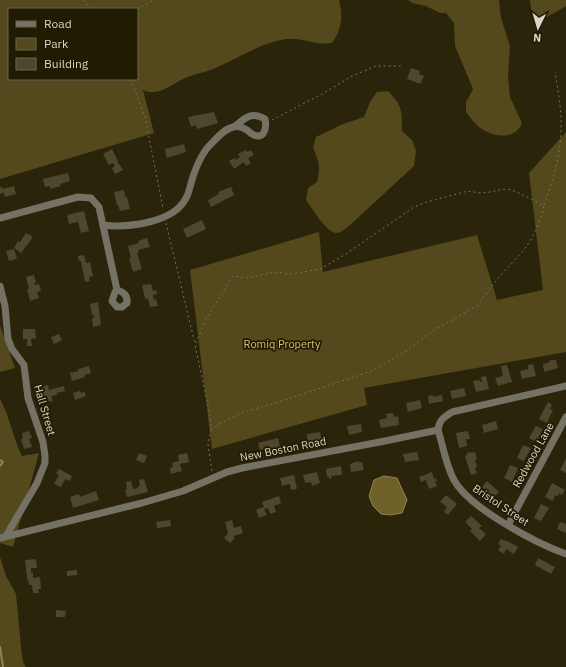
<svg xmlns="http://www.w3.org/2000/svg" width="566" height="667" font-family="'IBM Plex Sans',sans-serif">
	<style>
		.green { fill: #53491c; fill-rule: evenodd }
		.water { fill: #6f6127; stroke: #8f8457 }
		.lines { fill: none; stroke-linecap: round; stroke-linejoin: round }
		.stream { stroke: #8f8457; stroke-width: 2 }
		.building { fill: #4d472d }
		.path { stroke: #77725d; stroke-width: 1; stroke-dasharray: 2 3; stroke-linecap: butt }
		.minor { stroke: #747165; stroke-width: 7 }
		.labels { text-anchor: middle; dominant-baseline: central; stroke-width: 3.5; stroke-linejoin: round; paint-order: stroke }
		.park-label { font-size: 11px; fill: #d5c06a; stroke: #211b02 }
		.street-label { font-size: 11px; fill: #d9d5c6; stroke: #211b02 }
	</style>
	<rect width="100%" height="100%" fill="#2a240a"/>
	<g class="green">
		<path d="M 0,0 L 339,0 C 343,15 342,30 332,43 C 317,46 302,37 286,39 C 261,43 240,57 218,67 C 207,72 194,74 183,79 C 171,85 157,97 143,90 L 154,133 L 0,179 ZM 9,9 L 137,9 L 137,79 L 9,79 Z"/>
		<path d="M 408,0 L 499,0 L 501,18 L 510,46 L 508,75 L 510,97 L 522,123 C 515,141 492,137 479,127 C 474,123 470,117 466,112 L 466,102 L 473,89 L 455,46 L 454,23 L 446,13 L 440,13 L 426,6 L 412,3 Z"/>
		<path d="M 530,0 L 566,0 L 566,6 L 547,17 L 537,18 L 531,9 Z"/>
		<path d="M 388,91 C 403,107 402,110 402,131 L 412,140 L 416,151 L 414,166 L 350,225 C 346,228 342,233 336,233 C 326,232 312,208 306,200 L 308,188 L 317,182 C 321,168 319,161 313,148 L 316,137 L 343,124 L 364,117 L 370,102 L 377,92 Z"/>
		<path d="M 566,132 L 566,352 L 364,388 L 367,405 L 212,449 L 190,270 L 319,232 L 323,272 L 477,235 L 497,300 L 543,290 L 529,173 Z"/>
		<path d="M 0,325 L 15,368 L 0,372 Z"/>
		<path d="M 0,399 C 10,417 13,438 22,456 L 39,453 L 13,547 L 0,543 Z"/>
		<path d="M 0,557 L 6,576 L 16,594 L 21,647 L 23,662 L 26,667 L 0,667 Z"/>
	</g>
	<path class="water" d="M 384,476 L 397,478 L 407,500 L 402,513 L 390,515 L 381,514 L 373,506 L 369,496 L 374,480 Z"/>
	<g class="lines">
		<g class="stream">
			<path d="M 0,460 L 3,462 L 0,466"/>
			<path d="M 0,647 L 3,667"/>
		</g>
	</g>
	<g class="building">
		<path d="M 411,68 L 420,71 L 419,74 L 424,76 L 420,84 L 407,79 Z"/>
		<path d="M 214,112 L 218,123 L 197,129 L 196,125 L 191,127 L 188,117 Z"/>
		<path d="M 184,144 L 186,152 L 167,158 L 165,149 Z"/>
		<path d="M 112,149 L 118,161 L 117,161 L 123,170 L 115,174 L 112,168 L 115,166 L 113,163 L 109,165 L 103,154 Z"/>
		<path d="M 246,150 L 247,152 L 251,150 L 254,155 L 248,158 L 251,163 L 246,166 L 244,162 L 234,169 L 229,161 L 235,158 L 236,160 L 240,157 L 238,154 Z"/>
		<path d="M 68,173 L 70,181 L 60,184 L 61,186 L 50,189 L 50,186 L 45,187 L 43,179 Z"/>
		<path d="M 14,186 L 16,194 L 5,197 L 4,193 L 0,194 L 0,187 L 2,187 L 2,189 Z"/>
		<path d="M 231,187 L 234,195 L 211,207 L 208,200 L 219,194 L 218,192 Z"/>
		<path d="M 124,190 L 125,197 L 127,197 L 130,209 L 120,211 L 118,205 L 117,205 L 114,192 Z"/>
		<path d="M 84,211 L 89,231 L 81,233 L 78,222 L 69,224 L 67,215 Z"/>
		<path d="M 202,220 L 206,229 L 187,238 L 183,229 Z"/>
		<path d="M 26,233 L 33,237 L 21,253 L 14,248 L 18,241 L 20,242 Z"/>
		<path d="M 147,238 L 150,247 L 138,250 L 139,252 L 137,253 L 142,269 L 133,272 L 129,259 L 131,258 L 128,246 L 139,243 L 138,241 Z"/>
		<path d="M 14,249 L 17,259 L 9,261 L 6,251 Z"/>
		<path d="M 84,255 L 86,263 L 90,262 L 93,276 L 89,277 L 90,281 L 85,282 L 81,261 L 79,261 L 78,256 Z"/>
		<path d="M 34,275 L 36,283 L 34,283 L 35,285 L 39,284 L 41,291 L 37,292 L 39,298 L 30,301 L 27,289 L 29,289 L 26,277 Z"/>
		<path d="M 151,284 L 153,291 L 156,290 L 157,294 L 153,295 L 154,300 L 156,299 L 158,306 L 150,307 L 148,298 L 145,299 L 142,285 Z"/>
		<path d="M 98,302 L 101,325 L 93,327 L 92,319 L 94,318 L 93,314 L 92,315 L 90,304 Z"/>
		<path d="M 23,329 L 35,329 L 36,338 L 31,339 L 32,346 L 27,346 L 27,339 L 23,339 Z"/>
		<path d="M 59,334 L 62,340 L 54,344 L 51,337 Z"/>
		<path d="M 550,360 L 556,360 L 558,368 L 544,372 L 543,364 L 550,362 Z"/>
		<path d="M 533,364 L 536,376 L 522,379 L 520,371 L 528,369 L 528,365 Z"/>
		<path d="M 507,365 L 512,382 L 498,386 L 495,378 L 503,376 L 501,366 Z"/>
		<path d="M 89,366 L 91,373 L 85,375 L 85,377 L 72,381 L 70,373 L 78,371 L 78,369 Z"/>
		<path d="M 486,376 L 489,389 L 476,392 L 473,381 L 479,380 L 480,382 L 482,382 L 481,377 Z"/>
		<path d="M 48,385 L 49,390 L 64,386 L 65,391 L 57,393 L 57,395 L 51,396 L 53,401 L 45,402 L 41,387 Z"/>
		<path d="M 464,388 L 466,396 L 452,399 L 450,391 Z"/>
		<path d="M 80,391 L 81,393 L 85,392 L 86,396 L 75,400 L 73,393 Z"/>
		<path d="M 433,395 L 433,397 L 442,395 L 443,401 L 429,404 L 428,396 Z"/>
		<path d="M 420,400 L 422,408 L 408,412 L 406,403 Z"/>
		<path d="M 548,402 L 552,405 L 550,409 L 553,410 L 547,423 L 539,419 Z"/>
		<path d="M 393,413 L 394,417 L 398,416 L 399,425 L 381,428 L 379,420 L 387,418 L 386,414 Z"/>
		<path d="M 496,421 L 498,429 L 484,433 L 482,425 Z"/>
		<path d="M 361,424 L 362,432 L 349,435 L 347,426 Z"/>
		<path d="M 536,426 L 543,429 L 536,442 L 529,438 Z"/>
		<path d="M 29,431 L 32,438 L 29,439 L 32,447 L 24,449 L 21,439 L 23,438 L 22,433 Z"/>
		<path d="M 468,431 L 470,439 L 466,439 L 467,446 L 459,448 L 456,433 Z"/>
		<path d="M 320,432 L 322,440 L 308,442 L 307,434 Z"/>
		<path d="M 278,438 L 280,447 L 269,450 L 268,446 L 265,446 L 265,449 L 260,450 L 258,443 Z"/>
		<path d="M 523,445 L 531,448 L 524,461 L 517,458 Z"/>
		<path d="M 417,452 L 419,460 L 405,462 L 403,454 Z"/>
		<path d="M 471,452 L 471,453 L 475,452 L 477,459 L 475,460 L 477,467 L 475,468 L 477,473 L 471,475 L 465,456 L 467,455 L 467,453 Z"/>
		<path d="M 139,453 L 147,456 L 144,463 L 136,460 Z"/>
		<path d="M 187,453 L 189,462 L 180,464 L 182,471 L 171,474 L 170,468 L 173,467 L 172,463 L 179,461 L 178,455 Z"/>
		<path d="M 566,458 L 566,473 L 560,470 Z"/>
		<path d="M 358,461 L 359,462 L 362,462 L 364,470 L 351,472 L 350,464 Z"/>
		<path d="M 510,465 L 518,468 L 512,482 L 504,478 Z"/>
		<path d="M 341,466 L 342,475 L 331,476 L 332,478 L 329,479 L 329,477 L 327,477 L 326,469 Z"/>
		<path d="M 59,469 L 72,476 L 70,481 L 65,479 L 61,487 L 54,484 L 59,475 L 56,474 Z"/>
		<path d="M 317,472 L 320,483 L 312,486 L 311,482 L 305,483 L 303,475 Z"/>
		<path d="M 432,472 L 434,479 L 436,478 L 437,481 L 435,481 L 437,486 L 429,489 L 426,480 L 421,482 L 419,477 Z"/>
		<path d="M 294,475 L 297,489 L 291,490 L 290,484 L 282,486 L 280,478 Z"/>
		<path d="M 144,479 L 148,492 L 127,497 L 125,490 L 127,489 L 126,482 L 131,481 L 133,489 L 138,488 L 138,486 L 140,486 L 139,480 Z"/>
		<path d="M 487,481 L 499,492 L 494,497 L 482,487 Z"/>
		<path d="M 552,483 L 565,490 L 562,495 L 559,493 L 558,496 L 555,495 L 553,501 L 545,497 Z"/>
		<path d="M 96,491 L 99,500 L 73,508 L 70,497 L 79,494 L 80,497 Z"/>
		<path d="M 446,495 L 457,504 L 448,515 L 444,512 L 447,507 L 440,502 Z"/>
		<path d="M 279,496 L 281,503 L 274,506 L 276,512 L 270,514 L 268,508 L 264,509 L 267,515 L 259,518 L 256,510 L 264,507 L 262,502 Z"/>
		<path d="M 541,504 L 549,508 L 541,521 L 534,518 Z"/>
		<path d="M 471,516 L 482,526 L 479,528 L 486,534 L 480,541 L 470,531 L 472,529 L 465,522 Z"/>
		<path d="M 170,520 L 171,526 L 157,528 L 156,522 Z"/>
		<path d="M 232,520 L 234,528 L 241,526 L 243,533 L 233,536 L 235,538 L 230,543 L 224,538 L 228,533 L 225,522 Z"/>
		<path d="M 560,522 L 566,524 L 566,533 L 557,529 Z"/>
		<path d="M 501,539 L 505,541 L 505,540 L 518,547 L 514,554 L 506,549 L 504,554 L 498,550 L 501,546 L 498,544 Z"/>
		<path d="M 538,558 L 555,567 L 551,574 L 535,565 Z"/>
		<path d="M 36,559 L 37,568 L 31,568 L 31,573 L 33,573 L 33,578 L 40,577 L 41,589 L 38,589 L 39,593 L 33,593 L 32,585 L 29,585 L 28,579 L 27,579 L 25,560 Z"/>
		<path d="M 77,570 L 77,575 L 67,576 L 67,571 Z"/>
		<path d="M 56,610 L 66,611 L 65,617 L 56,617 Z"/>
	</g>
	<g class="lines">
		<g class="path">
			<path d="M 83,0 L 90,9"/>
			<path d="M 137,9 L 154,0"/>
			<path d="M 130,79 L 136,93 L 145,117 L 163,208"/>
			<path d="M 272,120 L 322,94 L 352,76 L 376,66 L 402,66"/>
			<path d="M 544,205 C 553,182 560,156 561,131 C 562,111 558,91 555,72"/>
			<path d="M 166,223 L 195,344"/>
			<path d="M 211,429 L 240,413 L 282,401 L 372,371 L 408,350 L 434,330 L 477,306 L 499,277 L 523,251 L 532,238 L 542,215 L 544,206 L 517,192 L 507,189 L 499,190 L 490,192 L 480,193 L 468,191 L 427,202 L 414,207 L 346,254 L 320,269 L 290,274 L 275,272 L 248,278 L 233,276 L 206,319 L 195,345 L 210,415 L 211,429 L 208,445 L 212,471"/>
		</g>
		<g class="minor">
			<path d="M 0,218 L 78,197 L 91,198 L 99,207 L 117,290 L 115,292 L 112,301 L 117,307 L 122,307 L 127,303 C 128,296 124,292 117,290"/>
			<path d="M 103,225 C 127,228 174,223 186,198 C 188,195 189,191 190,187 C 194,172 199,157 209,146 C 216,139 224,129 233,127 C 236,126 242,127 245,129 C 248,130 250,133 252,134 C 264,141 267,128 265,119 C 251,111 245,118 234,127"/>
			<path d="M 0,286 L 5,306 L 8,339 L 12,349 L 24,365 L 28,398 L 43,442 L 45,456 L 45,463 L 37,483 L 6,536"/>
			<path d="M 438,430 C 443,446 446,465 454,480 C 469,508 536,543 566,554"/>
			<path d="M 508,525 L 566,417"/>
			<path d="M 0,538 L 142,503 L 183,491 L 227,472 L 242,468 L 380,442 L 438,430 C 439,420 444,417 452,412 L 566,386"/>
		</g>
	</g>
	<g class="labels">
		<g class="park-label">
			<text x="282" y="344">Romiq Property</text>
		</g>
		<g class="street-label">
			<text transform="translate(45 410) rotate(74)">Hall Street</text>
			<text transform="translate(283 449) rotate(-11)">New Boston Road</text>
			<text transform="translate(533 455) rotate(-61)">Redwood Lane</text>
			<text transform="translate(501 505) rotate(34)">Bristol Street</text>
		</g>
	</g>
	<rect x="8" y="8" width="130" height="72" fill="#211b02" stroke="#6b6550"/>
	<rect x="16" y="21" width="20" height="6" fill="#747165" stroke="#6b6550"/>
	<text x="44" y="28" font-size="12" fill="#d9d5c6">Road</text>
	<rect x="16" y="38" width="20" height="12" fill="#53491c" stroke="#6b6550"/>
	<text x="44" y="48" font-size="12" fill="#d9d5c6">Park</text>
	<rect x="16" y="58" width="20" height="12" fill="#4d472d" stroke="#6b6550"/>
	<text x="44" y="68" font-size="12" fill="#d9d5c6">Building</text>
	<g transform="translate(538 28) rotate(185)" stroke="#211b02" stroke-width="3" paint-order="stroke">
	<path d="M0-3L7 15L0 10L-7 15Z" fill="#d9d5c6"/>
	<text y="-6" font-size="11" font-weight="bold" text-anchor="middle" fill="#d9d5c6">N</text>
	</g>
</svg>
